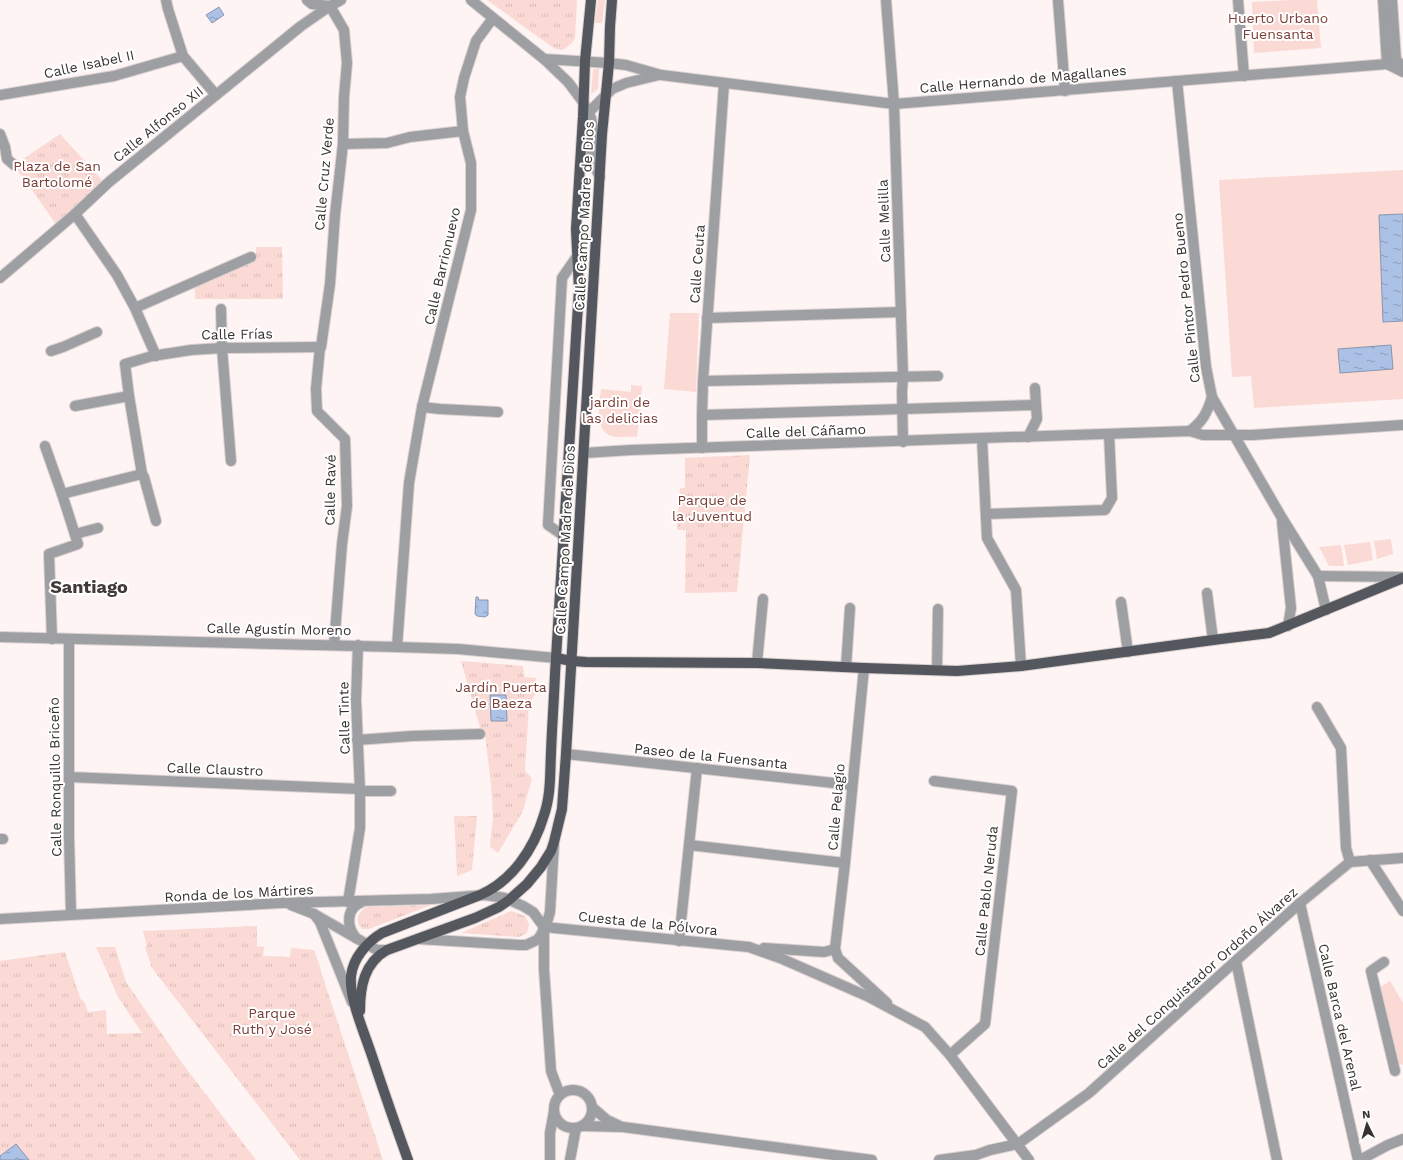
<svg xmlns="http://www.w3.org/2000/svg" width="1403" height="1160" font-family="'Work Sans',sans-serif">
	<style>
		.grass { fill: url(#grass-tufts) }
		.garden { fill: #fbd9d4 }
		.water { fill: url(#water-ripples); stroke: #8896af }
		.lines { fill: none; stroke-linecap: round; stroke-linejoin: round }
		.minor-casing { stroke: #dad1d0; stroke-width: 12 }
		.major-casing { stroke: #dad1d0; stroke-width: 12 }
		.minor { stroke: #9d9fa3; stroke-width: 10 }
		.major { stroke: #54585e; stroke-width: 10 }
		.labels { text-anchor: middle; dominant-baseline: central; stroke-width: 4; stroke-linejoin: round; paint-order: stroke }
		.park-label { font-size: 14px; fill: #793d35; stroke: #fff }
		.street-label { font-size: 14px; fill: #373231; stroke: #fff }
		.district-label { font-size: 18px; font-weight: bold; fill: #433a38; stroke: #fff }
	</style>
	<defs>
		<pattern id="grass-tufts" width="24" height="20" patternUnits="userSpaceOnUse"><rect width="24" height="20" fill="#fbd9d4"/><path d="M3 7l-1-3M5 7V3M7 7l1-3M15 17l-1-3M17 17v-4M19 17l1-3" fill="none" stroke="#d8bbb6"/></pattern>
		<pattern id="water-ripples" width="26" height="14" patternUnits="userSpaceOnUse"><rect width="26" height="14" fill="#abc1e5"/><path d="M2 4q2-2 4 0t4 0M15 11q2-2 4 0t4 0" fill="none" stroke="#8c9dba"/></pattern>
	</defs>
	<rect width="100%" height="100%" fill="#fef4f3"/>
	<g class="grass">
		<path d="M 487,0 L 577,0 L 575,38 L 572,43 L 563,50 L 555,49 Z"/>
		<path d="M 60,134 L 103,181 L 56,224 L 14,165 Z"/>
		<path d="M 256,247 L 282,247 L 283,299 L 195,299 L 195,286 L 256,259 Z"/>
		<path d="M 750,455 L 737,592 L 685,593 L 686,530 L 677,530 L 680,488 L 685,488 L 685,458 Z"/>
		<path d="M 461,661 L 523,666 L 524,677 L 536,678 L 535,695 L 529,704 L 525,771 L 532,778 L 523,811 L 498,853 L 490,847 L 493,816 L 491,785 L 485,734 L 481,731 Z"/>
		<path d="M 454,816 L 477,816 L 472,870 L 457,876 Z"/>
		<path d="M 431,905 L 369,929 L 362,929 C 354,921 358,913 366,907 Z"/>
		<path d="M 511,911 L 525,916 L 529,924 L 527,933 L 519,937 L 461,933 Z"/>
		<path d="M 257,926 L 257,946 L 264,947 L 263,956 L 290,957 L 291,948 L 314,950 L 383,1160 L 300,1160 L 152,968 L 145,947 L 147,946 L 143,931 Z"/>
		<path d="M 96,947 L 115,947 L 126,982 L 182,1063 L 256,1160 L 29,1160 L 15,1144 L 0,1156 L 0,961 L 65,952 L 81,1000 L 84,1001 L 88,1012 L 106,1010 L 107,1034 L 142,1033 L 118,997 Z"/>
	</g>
	<g class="garden">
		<path d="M 598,0 L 605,0 L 602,23 L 595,23 Z"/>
		<path d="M 1293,0 L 1317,0 L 1321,48 L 1254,53 L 1252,2 Z"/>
		<path d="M 593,69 L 599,69 L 598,89 L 591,94 Z"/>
		<path d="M 1403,170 L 1403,399 L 1254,408 L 1251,376 L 1232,377 L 1219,180 Z"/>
		<path d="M 670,313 L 699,313 L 696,392 L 664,389 Z"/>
		<path d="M 631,385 L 642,386 L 637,437 C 629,436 619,438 612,436 C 593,431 600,403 601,389 L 631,392 Z"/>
		<path d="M 1391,539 L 1393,554 L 1377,559 L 1374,541 Z"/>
		<path d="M 1370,542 L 1373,560 L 1348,565 L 1344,545 Z"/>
		<path d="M 1341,545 L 1344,566 L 1329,566 L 1319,547 Z"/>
		<path d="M 314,950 L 321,970 L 308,963 Z"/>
		<path d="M 1390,981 L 1403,1003 L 1403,1065 L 1398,1063 L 1380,987 Z"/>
	</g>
	<g class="water">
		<path d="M 219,7 L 224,15 L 212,23 L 206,15 Z"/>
		<path d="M 1403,214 L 1403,321 L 1383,322 L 1379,215 Z"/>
		<path d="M 1391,345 L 1393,369 L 1340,373 L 1338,349 Z"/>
		<path d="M 476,597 L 478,597 L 479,600 L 488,600 L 488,615 L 485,617 L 477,616 L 475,614 Z"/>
		<path d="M 490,695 L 506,695 L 507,721 L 491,721 Z"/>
		<path d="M 16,1144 L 29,1160 L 0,1160 L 0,1156 Z"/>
	</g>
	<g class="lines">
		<g class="minor-casing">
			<g id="minor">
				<path d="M 166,0 L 168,9 L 183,56 L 216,95"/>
				<path d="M 307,0 L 312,4 L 330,6 L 344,30 L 347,63 L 344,97 L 343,144 L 335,215 L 330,284 L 321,347 L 320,347 L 316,389 L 317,411 L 345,439 L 347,506 L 342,544 L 334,645"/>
				<path d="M 471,0 L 544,59 L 568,82 L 583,102 L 591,118 L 593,127 L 591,159 L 600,177"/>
				<path d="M 886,0 L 894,104 L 903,376 L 902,392 L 903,442"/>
				<path d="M 1058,0 L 1065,91"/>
				<path d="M 1238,0 L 1244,76"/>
				<path d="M 1383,0 L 1387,64 L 1403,72"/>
				<path d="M 1392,0 L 1396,60 L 1403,66"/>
				<path d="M 544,59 L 609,63 L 626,65 L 661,75 L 894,104 L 1387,64"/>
				<path d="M 1177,81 L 1206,367 L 1212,397 L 1282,518 L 1318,576 L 1326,610"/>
				<path d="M 0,95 L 114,76 L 183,56"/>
				<path d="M 585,116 L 612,89 L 626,83 L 659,75"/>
				<path d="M 0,134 L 5,147 L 7,159 L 14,165"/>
				<path d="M 343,144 L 387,143 L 410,137 L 463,131"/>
				<path d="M 75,214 L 117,275 L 135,308 L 156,356"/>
				<path d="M 0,278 L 75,214 L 109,182 L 301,26 L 330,6 L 341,0"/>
				<path d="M 135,308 L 251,257"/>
				<path d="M 221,309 L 222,348 L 231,461"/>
				<path d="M 707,318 L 901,312"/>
				<path d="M 51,351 L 63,347 L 97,332"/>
				<path d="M 703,381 L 938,376"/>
				<path d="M 1035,388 L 1036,405"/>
				<path d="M 75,406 L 129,396"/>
				<path d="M 422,407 L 440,409 L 498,412"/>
				<path d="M 702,415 L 1036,405 L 1037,419 L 1028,437"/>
				<path d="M 1190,431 C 1203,421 1207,413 1212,397"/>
				<path d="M 982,438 L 987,538 L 1016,590 L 1021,666"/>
				<path d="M 45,446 L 62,494"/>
				<path d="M 702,448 L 702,415 L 703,381 L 724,83"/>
				<path d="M 584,453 L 631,450 L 1190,431 L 1203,435 L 1252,435 L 1403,425"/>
				<path d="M 142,474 L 144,477 L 156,521"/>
				<path d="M 986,514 L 1105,510 L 1112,498 L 1109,434"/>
				<path d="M 1282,522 L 1291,608 L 1288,626"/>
				<path d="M 75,534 L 98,528"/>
				<path d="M 564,536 L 548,525 L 562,278 L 578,255"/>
				<path d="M 1318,576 L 1403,577"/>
				<path d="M 1207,593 L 1213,640"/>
				<path d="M 1121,602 L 1128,652"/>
				<path d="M 0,637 L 397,647 L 458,649 L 556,658"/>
				<path d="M 52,639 L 49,554 L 78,544 L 62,494 L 142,474 L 129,396 L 125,364 L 152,356 L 191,350 L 222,348 L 320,347"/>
				<path d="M 69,639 L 69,837 L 71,914"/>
				<path d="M 397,647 L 409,483 L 422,407 L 471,210 L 471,163 L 463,131 L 460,97 L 464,78 L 476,41 L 493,18"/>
				<path d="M 757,663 L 763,599"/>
				<path d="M 846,667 L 850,608"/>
				<path d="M 864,668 L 845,863 L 835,949 L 838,958 L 887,1003"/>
				<path d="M 937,670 L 938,609"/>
				<path d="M 1317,707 L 1341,748 L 1346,848 L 1350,862"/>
				<path d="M 357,740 L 412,736 L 480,734"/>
				<path d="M 566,754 L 852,785"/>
				<path d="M 69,777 L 360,789"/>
				<path d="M 934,781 L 1012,791 L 985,1024 L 950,1055"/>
				<path d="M 360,791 L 391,791"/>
				<path d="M 0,839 L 3,839"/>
				<path d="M 689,845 L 845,863"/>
				<path d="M 1370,860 L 1403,911"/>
				<path d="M 348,902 L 360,828 L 360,791 L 356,700 L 358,645"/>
				<path d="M 1300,903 L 1358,1160"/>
				<path d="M 291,905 L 314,914 L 377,950 L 387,950"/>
				<path d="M 314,914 L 320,922 L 352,1002"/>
				<path d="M 0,919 L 281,903 L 431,899 L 485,895 L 505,898 L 523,906 L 533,912 L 544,927"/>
				<path d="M 544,927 L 749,947 L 780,958 L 869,997 L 925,1027 L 950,1055 L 1029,1160"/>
				<path d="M 544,931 L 544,969 L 551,1071 L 560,1095"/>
				<path d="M 356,938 C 346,926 346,908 362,902"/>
				<path d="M 418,939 L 519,945 L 526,945 L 537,940 L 541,935 L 548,919 L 550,912 L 554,844"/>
				<path d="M 679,941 L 697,768"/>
				<path d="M 764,948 L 824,952 L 835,949"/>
				<path d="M 1236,961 L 1277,1160"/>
				<path d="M 1384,962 L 1371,971 L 1395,1071"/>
				<circle cx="573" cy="1109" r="19"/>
				<path d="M 592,1107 L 607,1120 L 620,1126"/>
				<path d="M 582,1126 L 623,1127 L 872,1160"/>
				<path d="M 550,1160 L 550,1133 L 554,1111"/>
				<path d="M 570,1160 L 576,1128"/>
				<path d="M 939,1160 L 976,1155 L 990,1150 L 1018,1144 L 1089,1093 L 1300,903 L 1350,862 L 1403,858"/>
				<path d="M 1360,1160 L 1388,1145 L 1403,1139"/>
			</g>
		</g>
		<g class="major-casing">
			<g id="major">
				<path d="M 556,658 L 572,661 L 586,662 L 757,663 L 864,668 L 957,671 L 1021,666 L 1213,640 L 1269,633 L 1403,578"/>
				<path d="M 360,1011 C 360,987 364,963 387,950 L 475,918 L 499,907 L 509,900 L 527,884 L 541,867 L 551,851 L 554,842 L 562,809 L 566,754 L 602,134 L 609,63 L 610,27 L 612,0"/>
				<path d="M 408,1160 C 395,1124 383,1089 371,1053 C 364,1032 349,998 351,976 C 353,958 367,942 382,933 L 480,895 C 512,881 534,849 544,815 C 551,795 550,773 551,753 C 552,726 554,700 555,674 C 563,557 570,439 577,321 L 579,290 L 576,229 L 583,117 L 585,61 L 591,0"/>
			</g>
		</g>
		<use href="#minor" class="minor"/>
		<use href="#major" class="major"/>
	</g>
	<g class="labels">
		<g class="park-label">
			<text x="1278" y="18">Huerto Urbano<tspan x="1278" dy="16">Fuensanta</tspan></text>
			<text x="57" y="166">Plaza de San<tspan x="57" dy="16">Bartolomé</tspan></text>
			<text x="620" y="402">jardin de<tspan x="620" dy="16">las delicias</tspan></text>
			<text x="712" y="500">Parque de<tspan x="712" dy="16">la Juventud</tspan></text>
			<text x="501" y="687">Jardín Puerta<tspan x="501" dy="16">de Baeza</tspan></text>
			<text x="272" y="1013">Parque<tspan x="272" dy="16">Ruth y José</tspan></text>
		</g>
		<g class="street-label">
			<text transform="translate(89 64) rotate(-12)">Calle Isabel II</text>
			<text transform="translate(1023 79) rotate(-5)">Calle Hernando de Magallanes</text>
			<text transform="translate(158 124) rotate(-39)">Calle Alfonso XII</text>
			<text transform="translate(324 174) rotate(-85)">Calle Cruz Verde</text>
			<text transform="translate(584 216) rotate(-87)">Calle Campo Madre de Dios</text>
			<text transform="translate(884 221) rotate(-92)">Calle Melilla</text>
			<text transform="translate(697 264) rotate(-86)">Calle Ceuta</text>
			<text transform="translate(442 266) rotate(-77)">Calle Barrionuevo</text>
			<text transform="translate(1186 298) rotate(-96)">Calle Pintor Pedro Bueno</text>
			<text transform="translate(237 334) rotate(-1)">Calle Frías</text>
			<text transform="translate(806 431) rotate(-2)">Calle del Cáñamo</text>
			<text transform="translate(330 490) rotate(-89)">Calle Ravé</text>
			<text transform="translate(565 540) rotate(-87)">Calle Campo Madre de Dios</text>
			<text transform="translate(279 629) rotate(1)">Calle Agustín Moreno</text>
			<text transform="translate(344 718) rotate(-91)">Calle Tinte</text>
			<text transform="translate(711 756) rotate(6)">Paseo de la Fuensanta</text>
			<text transform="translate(215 769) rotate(2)">Calle Claustro</text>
			<text transform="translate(55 777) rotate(-91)">Calle Ronquillo Briceño</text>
			<text transform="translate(836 807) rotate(-85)">Calle Pelagio</text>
			<text transform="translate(986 891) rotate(-84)">Calle Pablo Neruda</text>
			<text transform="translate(239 893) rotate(-3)">Ronda de los Mártires</text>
			<text transform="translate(648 923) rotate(6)">Cuesta de la Pólvora</text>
			<text transform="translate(1197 978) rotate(-42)">Calle del Conquistador Ordoño Álvarez</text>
			<text transform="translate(1340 1017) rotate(77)">Calle Barca del Arenal</text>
		</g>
		<g class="district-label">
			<text x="89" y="586">Santiago</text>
		</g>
	</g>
	<g transform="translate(1367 1124) rotate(355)" stroke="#ffffff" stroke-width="3" paint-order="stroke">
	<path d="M0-3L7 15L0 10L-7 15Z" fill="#373231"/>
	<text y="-6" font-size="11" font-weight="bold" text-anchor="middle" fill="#373231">N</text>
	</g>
</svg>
